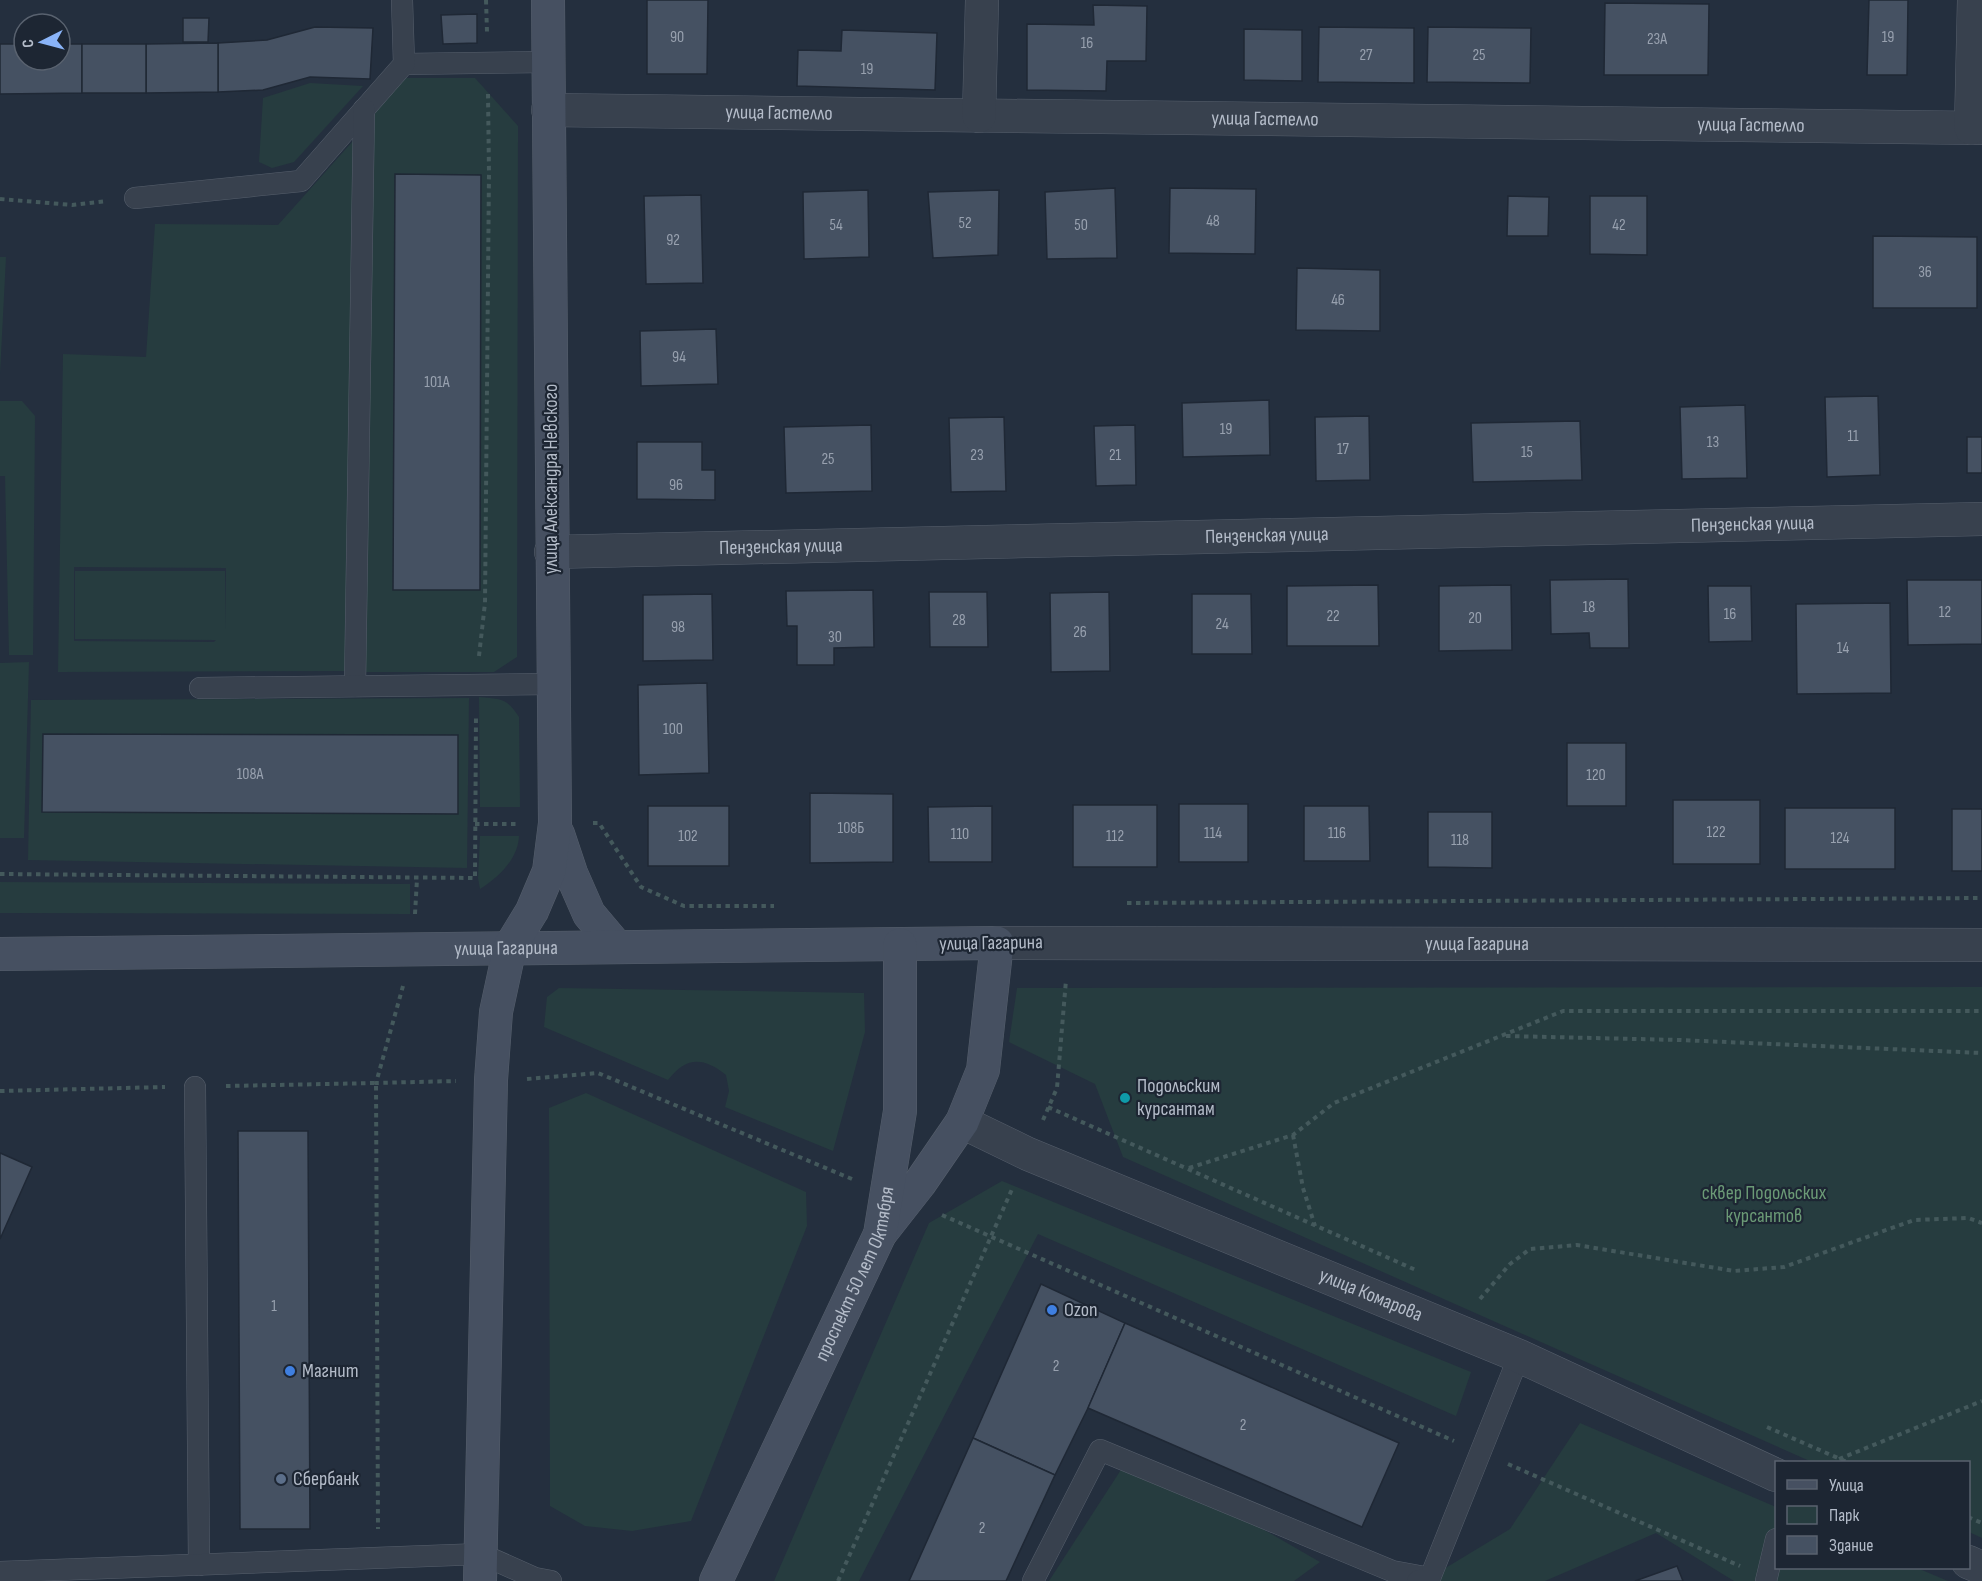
<svg xmlns="http://www.w3.org/2000/svg" width="1982" height="1581" font-family="'Sofia Sans Condensed',sans-serif">
	<style>
		.green { fill: #263c3f; fill-rule: evenodd }
		.building { fill: #455162; stroke: #1f2835; stroke-width: 1.5 }
		.lines { fill: none; stroke-linecap: round; stroke-linejoin: round }
		.service-casing { stroke: #565f6c; stroke-width: 22 }
		.minor-casing { stroke: #565f6c; stroke-width: 34 }
		.tertiary-casing { stroke: #565f6c; stroke-width: 34 }
		.secondary-casing { stroke: #565f6c; stroke-width: 34 }
		.path { stroke: #44595c; stroke-width: 4; stroke-dasharray: 4.5 4.5; stroke-linecap: butt }
		.service { stroke: #38414e; stroke-width: 21 }
		.minor { stroke: #38414e; stroke-width: 33 }
		.tertiary { stroke: #38414e; stroke-width: 33 }
		.secondary { stroke: #465061; stroke-width: 33 }
		.culture-dot { fill: #0f9aa8; stroke: #1d2633; stroke-width: 2 }
		.shop-dot { fill: #3f7fe0; stroke: #1d2633; stroke-width: 2 }
		.service-dot { fill: #5c6f8a; stroke: #1d2633; stroke-width: 2 }
		.labels { text-anchor: middle; dominant-baseline: central; stroke-width: 4.5; stroke-linejoin: round; paint-order: stroke }
		.number-label { font-size: 16px; fill: #98a1af }
		.street-label { font-size: 20px; fill: #b4bcc9; stroke: #1d2633 }
		.poi-label { font-size: 20px; fill: #b4bcc9; stroke: #1d2633; text-anchor: start }
		.park-label { font-size: 20px; fill: #6b9a76; stroke: #1d2633 }
	</style>
	<rect width="100%" height="100%" fill="#242f3e"/>
	<g class="green">
		<path d="M 406,78 L 475,78 L 518,126 L 517,657 L 494,672 L 362,672 L 372,113 Z"/>
		<path d="M 310,83 L 363,86 L 294,162 L 272,168 L 259,162 L 263,98 Z"/>
		<path d="M 353,141 L 349,671 L 58,672 L 63,354 L 146,357 L 155,224 L 278,225 ZM 74,567 L 226,568 L 226,631 L 225,571 L 75,571 L 75,639 L 216,640 L 214,642 L 74,641 Z"/>
		<path d="M 0,257 L 6,257 L 0,374 Z"/>
		<path d="M 0,401 L 22,401 L 35,416 L 33,655 L 9,655 L 5,476 L 0,476 Z"/>
		<path d="M 29,662 L 24,838 L 0,838 L 0,663 Z"/>
		<path d="M 479,697 C 501,699 507,698 519,717 L 520,807 L 480,807 Z"/>
		<path d="M 469,698 L 467,868 L 28,860 L 31,700 Z"/>
		<path d="M 480,836 L 519,836 C 518,859 499,877 480,889 L 478,878 Z"/>
		<path d="M 0,882 L 410,884 L 410,914 L 0,913 Z"/>
		<path d="M 1982,987 L 1982,1538 L 1969,1532 L 1968,1462 L 1812,1462 L 1123,1157 L 1095,1084 L 1009,1042 L 1017,988 Z"/>
		<path d="M 559,988 L 864,993 L 865,1032 L 833,1151 L 725,1107 L 729,1091 L 726,1075 C 704,1057 686,1056 668,1080 L 544,1027 L 547,997 Z"/>
		<path d="M 586,1093 L 806,1192 L 807,1226 L 691,1521 L 632,1531 L 585,1526 L 550,1506 L 549,1108 Z"/>
		<path d="M 1002,1181 L 1471,1372 L 1456,1416 L 1038,1234 L 859,1581 L 774,1581 L 929,1223 Z"/>
		<path d="M 1580,1423 L 1776,1507 L 1776,1568 L 1917,1568 L 1948,1581 L 1734,1581 L 1656,1533 L 1545,1581 L 1424,1581 L 1510,1529 Z"/>
		<path d="M 1126,1462 L 1238,1515 L 1320,1562 L 1294,1581 L 1049,1581 Z"/>
	</g>
	<g class="building">
		<path d="M 647,0 L 708,0 L 707,74 L 647,74 Z"/>
		<path d="M 1869,0 L 1908,0 L 1907,75 L 1867,75 Z"/>
		<path d="M 1605,3 L 1709,4 L 1708,75 L 1604,75 Z"/>
		<path d="M 1093,5 L 1147,6 L 1146,61 L 1107,61 L 1106,91 L 1027,90 L 1027,24 L 1094,25 Z"/>
		<path d="M 477,14 L 477,43 L 443,44 L 441,15 Z"/>
		<path d="M 183,18 L 209,18 L 208,42 L 183,42 Z"/>
		<path d="M 315,27 L 373,28 L 370,79 L 310,77 L 263,90 L 218,92 L 218,43 L 267,40 Z"/>
		<path d="M 1319,27 L 1414,28 L 1414,83 L 1318,82 Z"/>
		<path d="M 1428,27 L 1531,28 L 1530,83 L 1427,82 Z"/>
		<path d="M 1244,29 L 1302,30 L 1302,81 L 1244,80 Z"/>
		<path d="M 842,30 L 937,33 L 935,90 L 797,86 L 798,50 L 841,51 Z"/>
		<path d="M 218,43 L 218,92 L 146,93 L 146,44 Z"/>
		<path d="M 0,44 L 24,44 L 24,60 L 60,60 L 60,44 L 82,44 L 82,93 L 0,94 Z"/>
		<rect x="82" y="44" width="64" height="49"/>
		<path d="M 395,174 L 481,175 L 480,590 L 393,590 Z"/>
		<path d="M 1115,188 L 1117,258 L 1047,259 L 1045,192 Z"/>
		<path d="M 1170,188 L 1256,189 L 1255,254 L 1169,253 Z"/>
		<path d="M 868,190 L 869,257 L 804,259 L 803,192 Z"/>
		<path d="M 999,190 L 998,255 L 933,258 L 928,192 Z"/>
		<path d="M 701,195 L 703,283 L 646,284 L 644,196 Z"/>
		<path d="M 1508,196 L 1549,197 L 1548,236 L 1507,236 Z"/>
		<path d="M 1590,196 L 1647,196 L 1647,255 L 1590,254 Z"/>
		<path d="M 1873,236 L 1977,237 L 1977,308 L 1873,308 Z"/>
		<path d="M 1297,268 L 1380,270 L 1380,331 L 1296,330 Z"/>
		<path d="M 716,329 L 718,384 L 641,386 L 640,331 Z"/>
		<path d="M 1878,396 L 1880,475 L 1827,477 L 1825,397 Z"/>
		<path d="M 1269,400 L 1270,455 L 1183,457 L 1182,403 Z"/>
		<path d="M 1745,405 L 1747,478 L 1682,479 L 1680,407 Z"/>
		<path d="M 1369,416 L 1370,480 L 1316,481 L 1315,417 Z"/>
		<path d="M 1004,417 L 1006,491 L 951,492 L 949,418 Z"/>
		<path d="M 1580,421 L 1582,480 L 1473,482 L 1471,423 Z"/>
		<path d="M 871,425 L 872,491 L 786,493 L 784,427 Z"/>
		<path d="M 1135,425 L 1136,485 L 1096,486 L 1094,426 Z"/>
		<rect x="1967" y="437" width="15" height="36"/>
		<path d="M 637,442 L 702,442 L 702,470 L 715,470 L 715,500 L 637,499 Z"/>
		<path d="M 1628,579 L 1629,648 L 1590,648 L 1589,633 L 1551,634 L 1550,580 Z"/>
		<path d="M 1907,580 L 1982,580 L 1982,644 L 1908,645 Z"/>
		<path d="M 1378,585 L 1379,646 L 1287,646 L 1287,586 Z"/>
		<path d="M 1511,585 L 1512,650 L 1439,651 L 1439,586 Z"/>
		<path d="M 1708,586 L 1751,586 L 1752,641 L 1709,642 Z"/>
		<path d="M 873,590 L 874,647 L 834,648 L 834,665 L 797,665 L 797,626 L 787,626 L 786,591 Z"/>
		<path d="M 929,592 L 987,592 L 988,647 L 930,647 Z"/>
		<path d="M 1109,592 L 1110,671 L 1051,672 L 1050,593 Z"/>
		<path d="M 712,594 L 713,660 L 643,661 L 643,595 Z"/>
		<path d="M 1192,594 L 1251,594 L 1252,654 L 1192,654 Z"/>
		<path d="M 1890,603 L 1891,693 L 1797,694 L 1796,604 Z"/>
		<path d="M 707,683 L 709,773 L 639,775 L 638,685 Z"/>
		<path d="M 43,734 L 458,735 L 458,814 L 42,812 Z"/>
		<rect x="1567" y="743" width="59" height="63"/>
		<path d="M 810,793 L 893,794 L 893,862 L 810,863 Z"/>
		<rect x="1673" y="800" width="87" height="64"/>
		<rect x="1179" y="804" width="69" height="58"/>
		<rect x="1073" y="805" width="84" height="62"/>
		<rect x="648" y="806" width="81" height="60"/>
		<path d="M 992,806 L 992,862 L 929,862 L 928,807 Z"/>
		<path d="M 1304,806 L 1369,806 L 1370,861 L 1304,861 Z"/>
		<rect x="1785" y="808" width="110" height="61"/>
		<rect x="1952" y="809" width="30" height="62"/>
		<path d="M 1428,812 L 1492,812 L 1492,868 L 1428,867 Z"/>
		<path d="M 238,1131 L 308,1131 L 310,1529 L 240,1529 Z"/>
		<path d="M 0,1153 L 32,1167 L 0,1239 Z"/>
		<path d="M 1041,1284 L 1125,1323 L 1088,1408 L 1055,1475 L 973,1438 Z"/>
		<path d="M 1125,1323 L 1399,1443 L 1362,1527 L 1088,1408 Z"/>
		<path d="M 973,1438 L 1055,1475 L 1006,1581 L 909,1581 Z"/>
		<path d="M 1677,1566 L 1683,1581 L 1635,1581 Z"/>
	</g>
	<g class="lines">
		<g class="service-casing">
			<g id="service">
				<path d="M 404,64 L 547,62"/>
				<path d="M 135,198 L 301,181 L 404,64 L 402,0"/>
				<path d="M 355,686 L 364,109"/>
				<path d="M 200,688 L 553,684"/>
				<path d="M 195,1087 L 199,1565"/>
				<path d="M 0,1572 L 481,1554 L 535,1578 L 551,1581"/>
				<path d="M 1033,1581 L 1100,1450 L 1392,1571 L 1430,1578"/>
				<path d="M 1418,1581 L 1430,1578 L 1519,1356"/>
				<path d="M 1766,1581 L 1776,1539"/>
			</g>
		</g>
		<g class="minor-casing">
			<g id="minor">
				<path id="s1" d="M 548,110 L 1982,128"/>
				<path d="M 979,116 L 982,0"/>
				<path d="M 1971,128 L 1974,0"/>
				<path id="s2" d="M 551,552 L 1982,519"/>
				<path id="s3" d="M 962,1122 L 1028,1154 L 1519,1356 L 1776,1475"/>
				<path d="M 1968,1562 L 1982,1568"/>
			</g>
		</g>
		<g class="tertiary-casing">
			<g id="tertiary">
				<path id="s4" d="M 997,943 L 1982,945"/>
			</g>
		</g>
		<g class="secondary-casing">
			<g id="secondary">
				<path d="M 558,834 L 571,873 L 589,914 L 616,946"/>
				<path id="s5" d="M 0,954 L 997,943 L 983,1070 L 962,1122 L 920,1183 L 880,1234"/>
				<path d="M 480,1581 L 491,1080 L 496,1012 L 510,947 L 532,911 L 549,871 L 555,823 L 548,0"/>
				<path id="s6" d="M 716,1581 L 880,1234 L 900,1111 L 900,945"/>
			</g>
		</g>
		<g class="path">
			<path d="M 486,0 L 487,32"/>
			<path d="M 0,199 L 72,205 L 107,201"/>
			<path d="M 479,656 L 485,603 L 489,173 L 488,94"/>
			<path d="M 593,823 L 599,823 L 641,887 L 684,906 L 774,906"/>
			<path d="M 475,824 L 519,824"/>
			<path d="M 0,874 L 475,878 L 476,714"/>
			<path d="M 1127,903 L 1982,898"/>
			<path d="M 415,914 L 417,879"/>
			<path d="M 403,986 L 376,1083 L 456,1081"/>
			<path d="M 1506,1036 L 1679,1040 L 1982,1053"/>
			<path d="M 527,1079 L 598,1073 L 852,1179"/>
			<path d="M 226,1086 L 376,1083 L 378,1529"/>
			<path d="M 0,1091 L 165,1087"/>
			<path d="M 1048,1107 L 1418,1271"/>
			<path d="M 1043,1120 L 1057,1088 L 1066,980"/>
			<path d="M 1293,1135 L 1303,1188 L 1315,1226"/>
			<path d="M 1189,1168 L 1293,1135 L 1334,1103 L 1563,1011 L 1982,1011"/>
			<path d="M 942,1215 L 1454,1441"/>
			<path d="M 1480,1299 L 1510,1264 L 1530,1249 L 1577,1245 L 1734,1271 L 1784,1267 L 1914,1220 L 1968,1218 L 1982,1223"/>
			<path d="M 1767,1427 L 1847,1462"/>
			<path d="M 1839,1459 L 1982,1401"/>
			<path d="M 1508,1464 L 1740,1566"/>
			<path d="M 1968,1517 L 1982,1523"/>
			<path d="M 838,1581 L 1013,1187"/>
		</g>
		<use href="#service" class="service"/>
		<use href="#minor" class="minor"/>
		<use href="#tertiary" class="tertiary"/>
		<use href="#secondary" class="secondary"/>
	</g>
	<circle class="culture-dot" cx="1125" cy="1098" r="6"/>
	<g class="shop-dot">
		<circle cx="1052" cy="1310" r="6"/>
		<circle cx="290" cy="1371" r="6"/>
	</g>
	<circle class="service-dot" cx="281" cy="1479" r="6"/>
	<g class="labels">
		<g class="number-label">
			<text x="677" y="37">90</text>
			<text x="1888" y="37">19</text>
			<text x="1657" y="39">23А</text>
			<text x="1087" y="43">16</text>
			<text x="1366" y="55">27</text>
			<text x="1479" y="55">25</text>
			<text x="867" y="69">19</text>
			<text x="1213" y="221">48</text>
			<text x="965" y="223">52</text>
			<text x="836" y="225">54</text>
			<text x="1081" y="225">50</text>
			<text x="1619" y="225">42</text>
			<text x="673" y="240">92</text>
			<text x="1925" y="272">36</text>
			<text x="1338" y="300">46</text>
			<text x="679" y="357">94</text>
			<text x="437" y="382">101А</text>
			<text x="1226" y="429">19</text>
			<text x="1853" y="436">11</text>
			<text x="1713" y="442">13</text>
			<text x="1343" y="449">17</text>
			<text x="1527" y="452">15</text>
			<text x="977" y="455">23</text>
			<text x="1115" y="455">21</text>
			<text x="828" y="459">25</text>
			<text x="676" y="485">96</text>
			<text x="1589" y="607">18</text>
			<text x="1945" y="612">12</text>
			<text x="1730" y="614">16</text>
			<text x="1333" y="616">22</text>
			<text x="1475" y="618">20</text>
			<text x="959" y="620">28</text>
			<text x="1222" y="624">24</text>
			<text x="678" y="627">98</text>
			<text x="1080" y="632">26</text>
			<text x="835" y="637">30</text>
			<text x="1843" y="648">14</text>
			<text x="673" y="729">100</text>
			<text x="250" y="774">108А</text>
			<text x="1596" y="775">120</text>
			<text x="851" y="828">108Б</text>
			<text x="1716" y="832">122</text>
			<text x="1213" y="833">114</text>
			<text x="1337" y="833">116</text>
			<text x="960" y="834">110</text>
			<text x="688" y="836">102</text>
			<text x="1115" y="836">112</text>
			<text x="1840" y="838">124</text>
			<text x="1460" y="840">118</text>
			<text x="274" y="1306">1</text>
			<text x="1056" y="1366">2</text>
			<text x="1243" y="1425">2</text>
			<text x="982" y="1528">2</text>
		</g>
		<g class="street-label">
			<text stroke="none"><textPath href="#s1" startOffset="231">улица Гастелло</textPath></text>
			<text stroke="none"><textPath href="#s1" startOffset="717">улица Гастелло</textPath></text>
			<text stroke="none"><textPath href="#s1" startOffset="1203">улица Гастелло</textPath></text>
			<text transform="translate(551 479) rotate(-90)">улица Александра Невского</text>
			<text stroke="none"><textPath href="#s2" startOffset="1202">Пензенская улица</textPath></text>
			<text stroke="none"><textPath href="#s2" startOffset="716">Пензенская улица</textPath></text>
			<text stroke="none"><textPath href="#s2" startOffset="230">Пензенская улица</textPath></text>
			<text transform="translate(991 943) rotate(-1)">улица Гагарина</text>
			<text stroke="none"><textPath href="#s4" startOffset="480">улица Гагарина</textPath></text>
			<text stroke="none"><textPath href="#s5" startOffset="506">улица Гагарина</textPath></text>
			<text stroke="none"><textPath href="#s6" startOffset="338">проспект 50 лет Октября</textPath></text>
			<text stroke="none"><textPath href="#s3" startOffset="444">улица Комарова</textPath></text>
		</g>
		<g class="poi-label">
			<text x="1137" y="1086">Подольским<tspan x="1137" dy="23">курсантам</tspan></text>
			<text x="1064" y="1310">Ozon</text>
			<text x="302" y="1371">Магнит</text>
			<text x="293" y="1479">Сбербанк</text>
		</g>
		<g class="park-label">
			<text x="1764" y="1193">сквер Подольских<tspan x="1764" dy="23">курсантов</tspan></text>
		</g>
	</g>
	<rect x="1775" y="1461" width="195" height="108" fill="#1d2633" stroke="#59626f" stroke-width="1.5"/>
	<rect x="1787" y="1480" width="30" height="9" fill="#465061" stroke="#59626f" stroke-width="1.5"/>
	<text x="1829" y="1491" font-size="18" fill="#b4bcc9">Улица</text>
	<rect x="1787" y="1506" width="30" height="18" fill="#263c3f" stroke="#59626f" stroke-width="1.5"/>
	<text x="1829" y="1521" font-size="18" fill="#b4bcc9">Парк</text>
	<rect x="1787" y="1536" width="30" height="18" fill="#455162" stroke="#59626f" stroke-width="1.5"/>
	<text x="1829" y="1551" font-size="18" fill="#b4bcc9">Здание</text>
	<g transform="translate(42 42) rotate(264)"><circle r="28" fill="#1d2633" stroke="#59626f" stroke-width="1.5"/>
	<path d="M0-4.5L10 22L0 15L-10 22Z" fill="#8ab4f8"/>
	<text y="-9" font-size="16" font-weight="bold" text-anchor="middle" fill="#b4bcc9">С</text>
	</g>
</svg>
